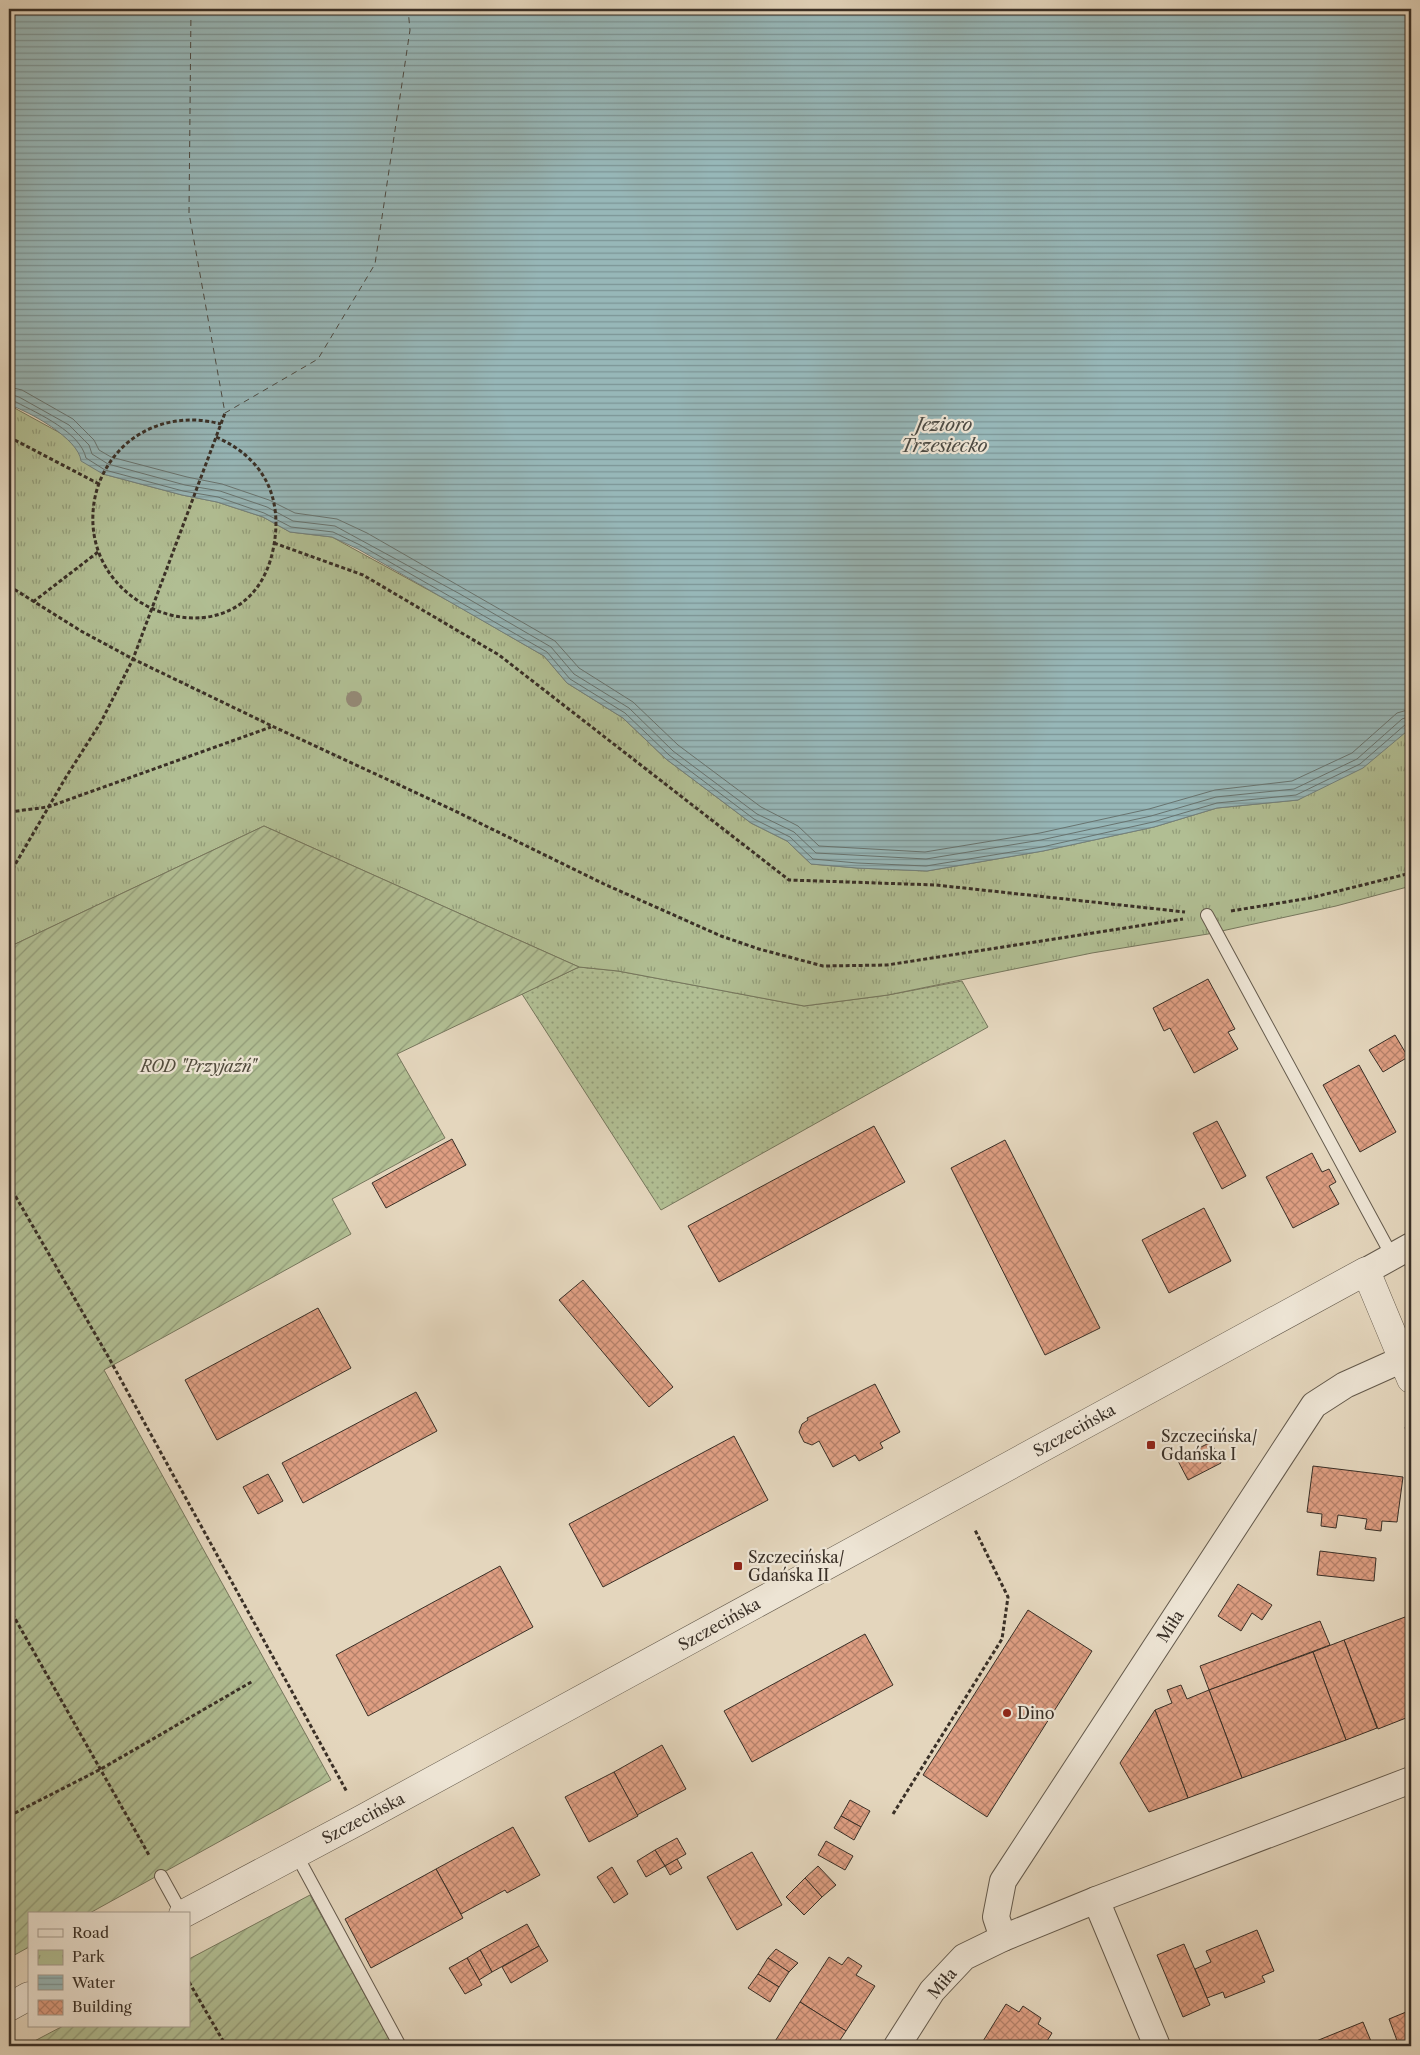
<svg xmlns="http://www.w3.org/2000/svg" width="1420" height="2055" font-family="'Libre Caslon Text',serif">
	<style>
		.grass { fill: url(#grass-dots); stroke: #76775d }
		.park { fill: url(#park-tufts); stroke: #76775d }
		.garden { fill: url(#garden-furrows); stroke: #76775d }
		.water { fill: url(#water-rules); stroke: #72817e }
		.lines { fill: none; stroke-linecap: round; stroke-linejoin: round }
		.shore { stroke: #687470; stroke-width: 1 }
		.ferry { stroke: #4d4b44; stroke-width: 1; stroke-dasharray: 6 5; stroke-linecap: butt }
		.building { fill: url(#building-cross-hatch); stroke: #3a3027 }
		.service-casing { stroke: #645a4c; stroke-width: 14 }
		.minor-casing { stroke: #645a4c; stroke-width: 28 }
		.tertiary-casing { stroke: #645a4c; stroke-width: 29 }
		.path { stroke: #3a3027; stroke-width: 3; stroke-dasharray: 4 2.5; stroke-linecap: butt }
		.service { stroke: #ede4d4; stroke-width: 12 }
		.minor { stroke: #ede4d4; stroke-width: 26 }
		.tertiary { stroke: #ede4d4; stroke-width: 28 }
		.tree { fill: #948a77 }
		.poi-dot { fill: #8f2418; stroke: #ede4d4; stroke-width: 2 }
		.labels { text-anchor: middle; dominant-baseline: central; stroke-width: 4.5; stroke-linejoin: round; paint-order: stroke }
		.park-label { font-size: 16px; font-style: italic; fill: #524c3d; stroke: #ede4d4 }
		.street-label { font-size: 16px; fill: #3a3027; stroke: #ede4d4 }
		.poi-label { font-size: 16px; fill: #3a3027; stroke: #ede4d4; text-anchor: start }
		.water-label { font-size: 18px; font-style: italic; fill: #4d4b44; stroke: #ede4d4 }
	</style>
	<defs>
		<pattern id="grass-dots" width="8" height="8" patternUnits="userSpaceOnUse" patternTransform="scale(1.25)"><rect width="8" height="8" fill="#b1be93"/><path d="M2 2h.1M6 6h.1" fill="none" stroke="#919b78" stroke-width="1.8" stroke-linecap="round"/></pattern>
		<pattern id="park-tufts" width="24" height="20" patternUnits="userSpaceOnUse" patternTransform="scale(1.25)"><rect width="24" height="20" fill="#b1be93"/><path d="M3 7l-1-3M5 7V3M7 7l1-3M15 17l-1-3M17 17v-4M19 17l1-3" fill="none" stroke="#919b78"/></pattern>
		<pattern id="garden-furrows" width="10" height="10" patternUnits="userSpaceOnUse" patternTransform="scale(1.25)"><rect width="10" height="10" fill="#b1be93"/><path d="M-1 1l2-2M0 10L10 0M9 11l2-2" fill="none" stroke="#919b78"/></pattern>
		<pattern id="water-rules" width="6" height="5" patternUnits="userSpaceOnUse" patternTransform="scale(1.25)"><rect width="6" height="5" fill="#97b7b8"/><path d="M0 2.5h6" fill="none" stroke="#7c9596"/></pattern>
		<pattern id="building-cross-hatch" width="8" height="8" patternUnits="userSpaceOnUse" patternTransform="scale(1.25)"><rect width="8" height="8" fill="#de9e82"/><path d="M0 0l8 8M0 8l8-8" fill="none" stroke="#b5816a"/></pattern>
	</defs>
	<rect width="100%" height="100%" fill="#e4d6bd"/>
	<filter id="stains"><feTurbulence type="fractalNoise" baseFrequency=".004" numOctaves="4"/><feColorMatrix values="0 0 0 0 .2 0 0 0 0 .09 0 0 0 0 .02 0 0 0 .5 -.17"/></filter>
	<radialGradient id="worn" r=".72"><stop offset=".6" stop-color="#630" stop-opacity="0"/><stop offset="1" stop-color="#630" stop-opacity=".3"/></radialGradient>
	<path class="grass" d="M 579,967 L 618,971 L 804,1006 L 888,995 L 962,981 L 988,1027 L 661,1210 L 522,994 Z"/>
	<path class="park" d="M 9,405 L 62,434 L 103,474 L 182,495 L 217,502 L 263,517 L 290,532 L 332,537 L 454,604 L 544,656 L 567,683 L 623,718 L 666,759 L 751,823 L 787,841 L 811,864 L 857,868 L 927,871 L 1043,851 L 1154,827 L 1217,808 L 1298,800 L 1406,732 L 1411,725 L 1411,886 L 1336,906 L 1208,934 L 1092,953 L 888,995 L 804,1006 L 618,971 L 579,967 L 264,826 L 9,947 Z"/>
	<g class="garden">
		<path d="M 264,826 L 579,967 L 397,1054 L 445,1138 L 332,1199 L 351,1234 L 104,1370 L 331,1780 L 88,1914 L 29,1914 L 29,1947 L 9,1958 L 9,947 Z"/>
		<path d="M 310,1895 L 393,2046 L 25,2046 L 63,2026 L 189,2026 L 189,1959 Z"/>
	</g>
	<path class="water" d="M 9,9 L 1411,9 L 1411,725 L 1406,732 L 1363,768 L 1298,800 L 1217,808 L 1154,827 L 1043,851 L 927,871 L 857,868 L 811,864 L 787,841 L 751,823 L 666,759 L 623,718 L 567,683 L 544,656 L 358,549 L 332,537 L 290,532 L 263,517 L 217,502 L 182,495 L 103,474 L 81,461 C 79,439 29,411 9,405 Z"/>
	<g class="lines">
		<g class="shore">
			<path d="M 9,387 L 22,390 L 73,419 L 94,440 L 99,450 L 111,457 L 187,477 L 222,484 L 269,500 L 295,513 L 337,519 L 367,533 L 555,641 L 579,668 L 633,702 L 678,745 L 761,807 L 798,826 L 819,846 L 925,852 L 1040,833 L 1149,809 L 1215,790 L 1292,781 L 1352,753 L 1397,713 L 1411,709"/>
			<path d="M 9,394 L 19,397 L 69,425 L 89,445 L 92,454 L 108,464 L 185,485 L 220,491 L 267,507 L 293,521 L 335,526 L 460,594 L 551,647 L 574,674 L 629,708 L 673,751 L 757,814 L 794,832 L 816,853 L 926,859 L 1041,840 L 1151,816 L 1216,797 L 1294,789 L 1357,759 L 1402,719 L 1411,716"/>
			<path d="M 9,401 L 16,402 C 39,414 80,432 86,458 L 105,470 L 183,491 L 218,497 L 264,513 L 291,527 L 333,532 L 360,545 L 547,652 L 570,679 L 625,713 L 669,755 L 754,819 L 790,837 L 813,859 L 857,863 L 926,866 L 1042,847 L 1153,822 L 1217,803 L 1296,795 L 1360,764 L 1406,724 L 1411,723"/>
		</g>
		<path class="ferry" d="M 191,9 L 189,213 L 225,413 L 318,359 L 375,264 L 410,30 L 408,9"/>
	</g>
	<g class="building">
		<path d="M 1208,979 L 1235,1029 L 1228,1032 L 1238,1049 L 1194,1073 L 1170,1028 L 1164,1031 L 1153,1008 Z"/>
		<path d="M 1395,1035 L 1408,1057 L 1383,1072 L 1369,1050 Z"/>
		<path d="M 1359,1065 L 1396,1132 L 1360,1152 L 1323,1085 Z"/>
		<path d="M 1217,1121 L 1246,1176 L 1222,1189 L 1193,1133 Z"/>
		<path d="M 874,1126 L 905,1182 L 719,1282 L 688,1226 Z"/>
		<path d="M 452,1139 L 466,1165 L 386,1208 L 372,1183 Z"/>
		<path d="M 1005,1140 L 1100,1328 L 1045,1355 L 951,1168 Z"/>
		<path d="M 1312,1153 L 1322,1172 L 1329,1169 L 1336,1182 L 1329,1186 L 1339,1204 L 1293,1228 L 1266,1177 Z"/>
		<path d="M 1204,1208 L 1231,1261 L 1169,1293 L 1142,1240 Z"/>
		<path d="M 583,1280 L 673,1387 L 649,1407 L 559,1300 Z"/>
		<path d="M 318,1308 L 351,1368 L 217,1440 L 185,1380 Z"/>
		<path d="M 875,1384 L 900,1432 L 880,1443 L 883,1448 L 859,1461 L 855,1455 L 833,1467 L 819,1441 L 812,1445 L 804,1442 L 799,1432 L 802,1424 L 808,1420 L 807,1418 Z"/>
		<path d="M 416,1392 L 437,1431 L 303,1503 L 282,1463 Z"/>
		<path d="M 734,1436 L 768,1500 L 603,1587 L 569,1524 Z"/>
		<path d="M 1211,1442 L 1221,1463 L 1188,1480 L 1177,1459 Z"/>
		<path d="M 1313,1466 L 1403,1477 L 1397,1522 L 1382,1521 L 1381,1531 L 1365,1529 L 1367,1519 L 1338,1515 L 1336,1528 L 1321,1526 L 1322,1514 L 1307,1512 Z"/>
		<path d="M 268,1474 L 283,1501 L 258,1514 L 243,1487 Z"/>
		<path d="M 1320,1551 L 1376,1558 L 1374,1581 L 1317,1575 Z"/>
		<path d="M 500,1566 L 533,1627 L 368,1716 L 336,1655 Z"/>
		<path d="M 1238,1584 L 1272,1605 L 1262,1620 L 1252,1613 L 1241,1631 L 1218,1616 Z"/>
		<path d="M 1028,1610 L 1092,1651 L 987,1817 L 923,1775 Z"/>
		<path d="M 1405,1617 L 1411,1634 L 1411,1716 L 1378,1729 L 1344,1640 Z"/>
		<path d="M 1320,1621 L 1330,1645 L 1209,1690 L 1200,1666 Z"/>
		<path d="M 865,1634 L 893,1685 L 752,1762 L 724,1711 Z"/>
		<path d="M 1344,1640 L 1377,1728 L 1346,1740 L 1313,1652 Z"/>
		<path d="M 1313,1652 L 1346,1740 L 1242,1778 L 1209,1690 Z"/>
		<path d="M 1181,1685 L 1187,1699 L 1209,1690 L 1242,1778 L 1188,1798 L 1155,1710 L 1172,1703 L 1167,1690 Z"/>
		<path d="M 1155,1710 L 1188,1798 L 1149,1812 L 1120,1763 Z"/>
		<path d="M 662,1745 L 686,1789 L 637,1815 L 614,1772 Z"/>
		<path d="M 614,1772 L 638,1816 L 589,1842 L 565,1797 Z"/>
		<path d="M 850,1800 L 870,1811 L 861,1827 L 841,1816 Z"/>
		<path d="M 841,1816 L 861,1827 L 854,1840 L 834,1828 Z"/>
		<path d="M 513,1827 L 540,1875 L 507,1893 L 505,1890 L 461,1914 L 436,1869 Z"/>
		<path d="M 677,1838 L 686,1854 L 665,1866 L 655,1850 Z"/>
		<path d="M 826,1841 L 853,1856 L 845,1870 L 818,1855 Z"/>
		<path d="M 655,1850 L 665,1866 L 646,1877 L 637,1861 Z"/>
		<path d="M 752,1852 L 782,1905 L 737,1930 L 707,1877 Z"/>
		<path d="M 677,1859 L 682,1868 L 670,1875 L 665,1866 Z"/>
		<path d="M 818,1866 L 836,1885 L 822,1897 L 805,1878 Z"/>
		<path d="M 612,1867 L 628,1894 L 614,1903 L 597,1877 Z"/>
		<path d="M 436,1869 L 463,1918 L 371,1968 L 345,1919 Z"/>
		<path d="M 805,1878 L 822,1897 L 804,1915 L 786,1897 Z"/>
		<path d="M 527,1924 L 539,1946 L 492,1972 L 480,1950 Z"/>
		<path d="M 1257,1930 L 1274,1971 L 1262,1976 L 1265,1982 L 1225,1998 L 1223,1992 L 1207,1998 L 1195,1969 L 1211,1962 L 1206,1951 Z"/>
		<path d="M 1184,1944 L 1210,2005 L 1183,2017 L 1157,1955 Z"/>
		<path d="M 539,1946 L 548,1961 L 511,1983 L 502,1967 Z"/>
		<path d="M 776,1949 L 798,1963 L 789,1972 L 768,1958 Z"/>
		<path d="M 480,1950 L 492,1972 L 479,1980 L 467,1958 Z"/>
		<path d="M 829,1957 L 842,1965 L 848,1957 L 862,1966 L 856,1975 L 875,1986 L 846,2031 L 800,2002 Z"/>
		<path d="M 467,1958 L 482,1985 L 465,1994 L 449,1968 Z"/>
		<path d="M 768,1958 L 789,1972 L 779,1987 L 758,1974 Z"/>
		<path d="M 758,1974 L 779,1987 L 770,2002 L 748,1988 Z"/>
		<path d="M 800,2002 L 846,2031 L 836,2046 L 772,2046 Z"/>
		<path d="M 1006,2004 L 1019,2012 L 1023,2006 L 1041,2018 L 1038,2024 L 1052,2033 L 1044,2046 L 980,2046 Z"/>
		<path d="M 1411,2010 L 1411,2046 L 1399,2046 L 1389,2019 Z"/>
		<path d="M 1363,2022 L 1373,2046 L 1304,2046 Z"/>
	</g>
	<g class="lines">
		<g class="service-casing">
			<g id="service">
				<path d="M 1207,915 L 1392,1256"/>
				<path d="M 296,1854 L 400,2046"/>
				<path d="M 161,1876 L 182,1914"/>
			</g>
		</g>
		<g class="minor-casing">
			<g id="minor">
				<path d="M 1366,1271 L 1411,1246"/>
				<path d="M 1096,1900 L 1157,2046"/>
				<path d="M 1003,1938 L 996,1917 L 1003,1881 L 1314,1405 L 1345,1385 L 1403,1359"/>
				<path d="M 897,2046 L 932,1991 L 964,1957 L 1003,1938 L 1096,1900 L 1411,1780"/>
			</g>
		</g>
		<g class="tertiary-casing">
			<g id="tertiary">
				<path d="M 183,1914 L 362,1819 L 1366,1271 L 1411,1379"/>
				<path d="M 9,2007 L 29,1996"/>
			</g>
		</g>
		<g class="path">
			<path d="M 9,437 L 99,484"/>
			<path d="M 216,437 C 264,458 284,498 273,550 C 248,669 77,618 94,503 C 97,481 109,459 126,444 C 153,421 187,415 221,424"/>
			<path d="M 274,543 L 363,575 L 499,655 L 789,880 L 936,885 L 1185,912"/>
			<path d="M 9,586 L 81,631 L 133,659 L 272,726 L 451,809 L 604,884 L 721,936 L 759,949 L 823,966 L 887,965 L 1183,919"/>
			<path d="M 33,602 L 98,552"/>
			<path d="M 9,812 L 48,807 L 271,727"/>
			<path d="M 9,875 L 66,777 L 101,722 L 133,659 L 225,413"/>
			<path d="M 1231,911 L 1310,898 L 1411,873"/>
			<path d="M 9,1185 L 109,1358 L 347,1792"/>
			<path d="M 1405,1429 L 1411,1427"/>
			<path d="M 9,1608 L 149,1855"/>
			<path d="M 893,1814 L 1002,1639 L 1008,1597 L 975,1530"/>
			<path d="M 9,1816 L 101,1769 L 253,1681"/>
			<path d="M 189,1982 L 226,2046"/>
		</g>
		<use href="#service" class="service"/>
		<use href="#minor" class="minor"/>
		<use href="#tertiary" class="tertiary"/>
	</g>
	<circle class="tree" cx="354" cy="699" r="8"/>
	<g class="poi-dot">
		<rect x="1146" y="1440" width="10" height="10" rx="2.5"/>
		<rect x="733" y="1561" width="10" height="10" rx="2.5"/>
		<circle cx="1007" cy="1713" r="5"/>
	</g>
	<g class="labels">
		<g class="park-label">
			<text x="198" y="1066">ROD "Przyjaźń"</text>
		</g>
		<g class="street-label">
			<text transform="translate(1074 1430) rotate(-29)">Szczecińska</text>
			<text transform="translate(719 1624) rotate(-29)">Szczecińska</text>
			<text transform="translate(1170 1626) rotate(-57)">Miła</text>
			<text transform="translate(363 1818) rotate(-28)">Szczecińska</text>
			<text transform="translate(942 1983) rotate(-50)">Miła</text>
		</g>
		<g class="poi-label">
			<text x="1161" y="1436">Szczecińska/<tspan x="1161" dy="18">Gdańska I</tspan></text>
			<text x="748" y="1557">Szczecińska/<tspan x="748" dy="18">Gdańska II</tspan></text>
			<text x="1017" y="1713">Dino</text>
		</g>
		<g class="water-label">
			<text x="944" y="425">Jezioro<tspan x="944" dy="21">Trzesiecko</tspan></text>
		</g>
	</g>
	<rect width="1420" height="2055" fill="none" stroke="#e4d6bd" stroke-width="30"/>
	<rect x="10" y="10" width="1400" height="2035" fill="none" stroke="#3a3027" stroke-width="2.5"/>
	<rect x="15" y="15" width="1390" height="2025" fill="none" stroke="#3a3027"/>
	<rect x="28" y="1912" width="162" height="115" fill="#ede4d4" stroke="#a59c8f"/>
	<rect x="38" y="1929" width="25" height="8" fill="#ede4d4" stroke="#a59c8f"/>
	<text x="72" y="1938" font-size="15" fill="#3a3027">Road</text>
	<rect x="38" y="1950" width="25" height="15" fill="url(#park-tufts)" stroke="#a59c8f"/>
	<text x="72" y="1962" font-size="15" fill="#3a3027">Park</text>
	<rect x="38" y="1975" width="25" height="15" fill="url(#water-rules)" stroke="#a59c8f"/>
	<text x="72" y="1988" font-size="15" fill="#3a3027">Water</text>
	<rect x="38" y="2000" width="25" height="15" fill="url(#building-cross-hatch)" stroke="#a59c8f"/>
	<text x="72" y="2012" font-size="15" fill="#3a3027">Building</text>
	<rect width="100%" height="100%" filter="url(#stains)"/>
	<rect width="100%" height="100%" fill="url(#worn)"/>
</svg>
